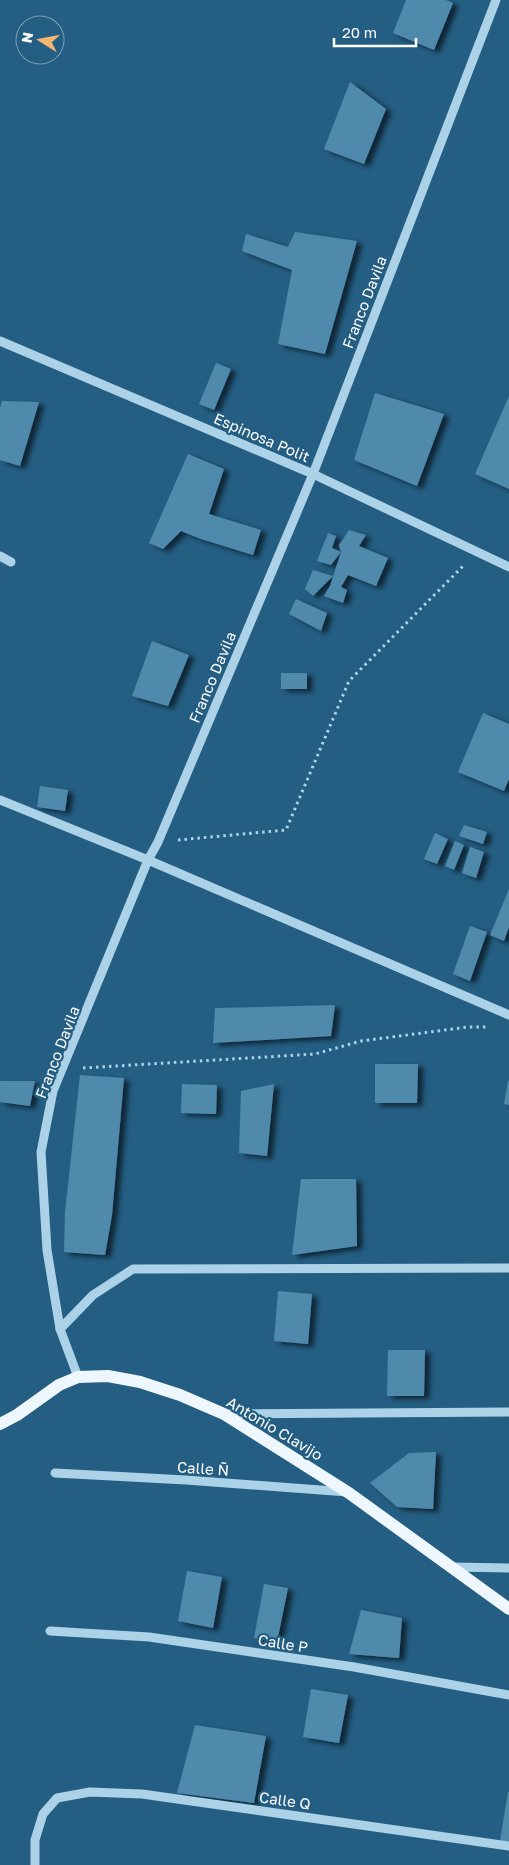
<svg xmlns="http://www.w3.org/2000/svg" width="509" height="1865" font-family="'Golos Text',sans-serif">
	<style>
		.building { fill: #508aad; filter: url(#shadow) }
		.lines { fill: none; stroke-linecap: round; stroke-linejoin: round }
		.path { stroke: #acd2e8; stroke-width: 3; stroke-dasharray: 2.5 4; stroke-linecap: butt }
		.minor { stroke: #acd2e8; stroke-width: 9 }
		.major { stroke: #eff7fe; stroke-width: 12 }
		.labels { text-anchor: middle; dominant-baseline: central; stroke-width: 4.5; stroke-linejoin: round; paint-order: stroke }
		.street-label { font-size: 15px; fill: #fff; stroke: #245e83 }
	</style>
	<defs>
		<filter id="shadow"><feDropShadow dx="5.5" dy="3" stdDeviation="2.5" flood-color="#0009"/></filter>
	</defs>
	<rect width="100%" height="100%" fill="#245e83"/>
	<g class="building">
		<path d="M 406,0 L 446,0 L 453,3 L 434,50 L 393,33 Z"/>
		<path d="M 350,82 L 386,109 L 364,164 L 324,149 Z"/>
		<path d="M 295,232 L 357,241 L 325,354 L 278,344 L 292,270 L 242,251 L 246,234 L 288,247 Z"/>
		<path d="M 216,363 L 231,369 L 214,410 L 199,404 Z"/>
		<path d="M 375,393 L 444,414 L 417,486 L 354,460 Z"/>
		<path d="M 509,396 L 509,489 L 475,474 Z"/>
		<path d="M 2,401 L 39,402 L 20,466 L 0,460 L 0,408 Z"/>
		<path d="M 188,454 L 224,469 L 209,514 L 261,530 L 253,555 L 201,539 L 181,531 L 163,549 L 149,543 Z"/>
		<path d="M 349,530 L 366,535 L 359,546 L 388,558 L 376,586 L 348,575 L 341,587 L 347,590 L 343,603 L 324,596 L 330,586 L 341,552 L 339,545 Z"/>
		<path d="M 328,533 L 336,536 L 332,548 L 341,552 L 331,565 L 317,561 Z"/>
		<path d="M 313,570 L 333,576 L 313,596 L 305,589 Z"/>
		<path d="M 296,599 L 327,613 L 321,631 L 289,614 Z"/>
		<path d="M 152,641 L 189,655 L 168,706 L 132,696 Z"/>
		<rect x="281" y="673" width="26" height="16"/>
		<path d="M 483,713 L 509,724 L 509,779 L 504,791 L 458,772 Z"/>
		<path d="M 40,786 L 68,790 L 65,811 L 37,807 Z"/>
		<path d="M 464,825 L 487,832 L 483,844 L 459,836 Z"/>
		<path d="M 435,833 L 448,839 L 437,864 L 424,859 Z"/>
		<path d="M 455,841 L 464,845 L 454,870 L 445,866 Z"/>
		<path d="M 470,847 L 484,852 L 476,878 L 462,873 Z"/>
		<path d="M 509,889 L 509,927 L 504,941 L 490,935 Z"/>
		<path d="M 470,926 L 487,932 L 470,981 L 453,974 Z"/>
		<path d="M 335,1005 L 331,1036 L 213,1043 L 215,1008 Z"/>
		<path d="M 375,1064 L 418,1064 L 417,1103 L 375,1103 Z"/>
		<path d="M 80,1075 L 124,1078 L 112,1215 L 105,1255 L 64,1252 L 65,1212 Z"/>
		<path d="M 0,1081 L 35,1081 L 30,1106 L 0,1102 Z"/>
		<path d="M 508,1081 L 509,1081 L 509,1105 L 504,1104 Z"/>
		<path d="M 182,1084 L 217,1085 L 216,1114 L 181,1113 Z"/>
		<path d="M 274,1084 L 267,1156 L 239,1153 L 241,1091 Z"/>
		<path d="M 301,1179 L 356,1179 L 357,1246 L 292,1255 Z"/>
		<path d="M 278,1291 L 312,1294 L 308,1344 L 274,1341 Z"/>
		<path d="M 388,1350 L 425,1350 L 424,1396 L 387,1396 Z"/>
		<path d="M 436,1452 L 433,1509 L 397,1507 L 370,1483 L 409,1453 Z"/>
		<path d="M 187,1571 L 222,1577 L 213,1628 L 178,1621 Z"/>
		<path d="M 264,1584 L 288,1588 L 277,1642 L 254,1638 Z"/>
		<path d="M 361,1610 L 402,1618 L 399,1658 L 349,1654 Z"/>
		<path d="M 311,1689 L 348,1695 L 339,1743 L 303,1737 Z"/>
		<path d="M 195,1725 L 266,1736 L 254,1803 L 177,1793 Z"/>
		<path d="M 508,1792 L 509,1792 L 509,1843 L 500,1841 Z"/>
	</g>
	<g class="lines">
		<g class="path">
			<path d="M 178,840 L 286,830 L 349,681 L 464,565"/>
			<path d="M 83,1068 L 315,1054 L 361,1041 L 468,1027 L 489,1027"/>
		</g>
		<g class="minor">
			<path d="M 0,341 L 313,474 L 509,567"/>
			<path d="M 0,556 L 11,562"/>
			<path d="M 0,800 L 148,860 L 509,1015"/>
			<path d="M 60,1329 L 93,1295 L 133,1269 L 509,1268"/>
			<path d="M 78,1377 L 60,1329 L 47,1250 L 41,1152 L 53,1091 L 148,860 L 158,842 L 313,474 L 496,0"/>
			<path d="M 226,1414 L 509,1412"/>
			<path d="M 55,1473 L 186,1480 L 347,1492"/>
			<path d="M 452,1567 L 509,1568"/>
			<path d="M 50,1631 L 149,1637 L 354,1667 L 509,1695"/>
			<path d="M 35,1865 L 35,1840 L 43,1814 L 57,1798 L 90,1792 L 142,1794 L 509,1846"/>
		</g>
		<path class="major" d="M 0,1424 L 17,1415 L 59,1385 L 78,1377 L 108,1376 L 140,1382 L 180,1395 L 224,1414 L 349,1493 L 509,1609"/>
	</g>
	<g class="labels">
		<g class="street-label">
			<text transform="translate(364 302) rotate(-69)">Franco Davila</text>
			<text transform="translate(262 437) rotate(23)">Espinosa Polit</text>
			<text transform="translate(212 677) rotate(-67)">Franco Davila</text>
			<text transform="translate(57 1052) rotate(-69)">Franco Davila</text>
			<text transform="translate(275 1428) rotate(31)">Antonio Clavijo</text>
			<text transform="translate(203 1468) rotate(4)">Calle Ñ</text>
			<text transform="translate(283 1643) rotate(9)">Calle P</text>
			<text transform="translate(285 1800) rotate(8)">Calle Q</text>
		</g>
	</g>
	<g transform="translate(40 40) rotate(281)"><circle r="24" fill="#245e83" stroke="#7c9eb5"/>
	<path d="M0-4L9 19L0 12L-9 19Z" fill="#f2b670"/>
	<text y="-8" font-size="14" font-weight="bold" text-anchor="middle" fill="#ffffff">N</text>
	</g>
	<path d="M334 38v8h82v-8" fill="none" stroke="#ffffff" stroke-width="2.5"/>
	<text x="342" y="38" font-size="15" fill="#ffffff" stroke="#245e83" stroke-width="4" paint-order="stroke">20 m</text>
</svg>
